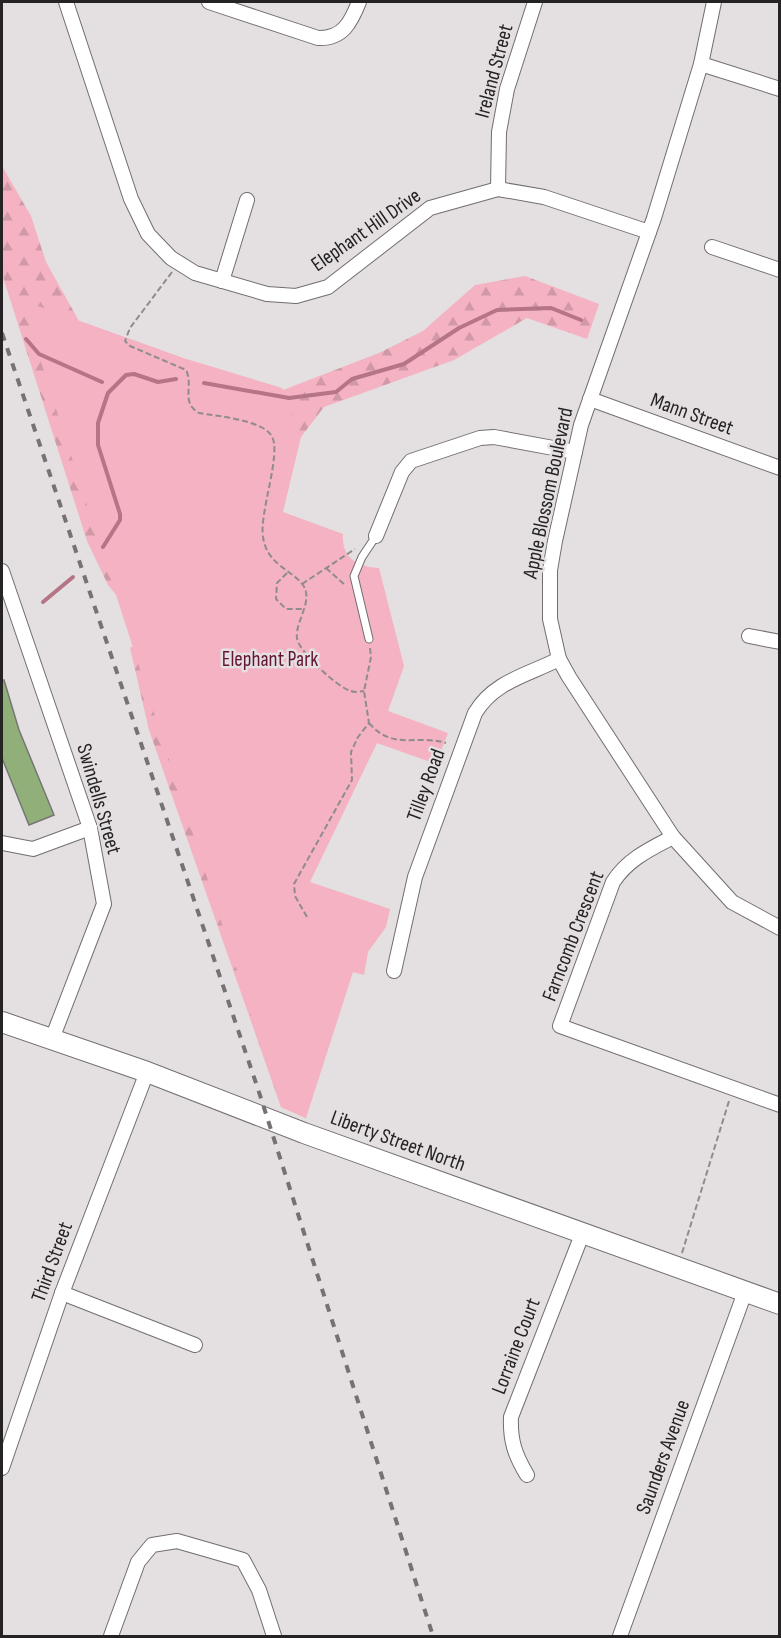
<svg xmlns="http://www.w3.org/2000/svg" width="781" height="1638" font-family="'Sofia Sans Condensed',sans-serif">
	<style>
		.forest { fill: url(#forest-firs) }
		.park { fill: #f4b2c3 }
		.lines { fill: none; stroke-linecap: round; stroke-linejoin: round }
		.stream { stroke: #b57586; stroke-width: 4 }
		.building { fill: #91b079; stroke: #757774; stroke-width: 1.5 }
		.service-casing { stroke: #726e6f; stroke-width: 9 }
		.minor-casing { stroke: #726e6f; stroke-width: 16 }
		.secondary-casing { stroke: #726e6f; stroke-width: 22 }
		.path { stroke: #908c8d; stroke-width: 2; stroke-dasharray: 6 3; stroke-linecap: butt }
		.service { stroke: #fff; stroke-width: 7 }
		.minor { stroke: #fff; stroke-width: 14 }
		.secondary { stroke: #fff; stroke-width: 20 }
		.rail { stroke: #767273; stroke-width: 4; stroke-dasharray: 8 8; stroke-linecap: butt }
		.labels { text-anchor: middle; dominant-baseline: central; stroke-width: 5; stroke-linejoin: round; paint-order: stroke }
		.street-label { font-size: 21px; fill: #252323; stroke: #e4dfe0 }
		.park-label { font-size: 21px; fill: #631433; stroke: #e4dfe0 }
	</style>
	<defs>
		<pattern id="forest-firs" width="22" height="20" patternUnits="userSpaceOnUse" patternTransform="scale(1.5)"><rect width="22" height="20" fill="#f4b2c3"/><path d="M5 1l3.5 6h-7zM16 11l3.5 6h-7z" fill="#d199a7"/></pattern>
	</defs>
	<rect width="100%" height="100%" fill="#e4dfe0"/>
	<g class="forest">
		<path d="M 2,166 L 31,216 L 46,262 L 79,321 L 183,358 L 306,1118 L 281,1107 L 149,730 L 130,648 L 142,640 L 138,622 L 108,585 L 87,541 L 2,274 Z"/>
		<path d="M 525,276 L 599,304 L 587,339 L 527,318 L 454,360 L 324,407 L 301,437 L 295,437 L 275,409 L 283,390 L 379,353 L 423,331 L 475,285 Z"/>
	</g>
	<path class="park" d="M 21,300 L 183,358 L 282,388 L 301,437 L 283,512 L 343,534 C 341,558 358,567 379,568 L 404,666 L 388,711 L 448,733 L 436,764 L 377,743 L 310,882 L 390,909 L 386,927 L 368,952 L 364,975 L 353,972 L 306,1118 L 281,1107 Z"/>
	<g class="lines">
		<g class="stream">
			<path d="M 26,339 L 39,354 L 102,382"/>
			<path d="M 204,383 L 289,398 L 336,392 L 352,379 L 404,364 L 459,328 L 497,310 L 551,308 L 581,320"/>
			<path d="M 103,547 L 120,520 L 120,514 L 98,445 L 98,423 L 108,393 L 126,375 L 134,374 L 158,382 L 176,379"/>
			<path d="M 43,602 L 73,577"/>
		</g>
	</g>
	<path class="building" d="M 2,680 L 4,680 L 19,730 L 54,815 L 29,825 L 2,758 Z"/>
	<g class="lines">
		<g class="service-casing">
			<path id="service" d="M 369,639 L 354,576 L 362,557 L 376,536"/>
		</g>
		<g class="minor-casing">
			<g id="minor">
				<path d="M 66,2 L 131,199 L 148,234 L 171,258 L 195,273 L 267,294 L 296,296 L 328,287 L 430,208 L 498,189 L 544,197 L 649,232"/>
				<path d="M 209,2 L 318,38 C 343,39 351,22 359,2"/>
				<path d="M 714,2 L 701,64 L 654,218 L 581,425 L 555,541 L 550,570 L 550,619 L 559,659 L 569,677 L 673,837 L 732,902 L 780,928"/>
				<path d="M 701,64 L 780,89"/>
				<path d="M 498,189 L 499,132 L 507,89 L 535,2"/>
				<path d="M 712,247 L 780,270"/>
				<path d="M 222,281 L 247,200"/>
				<path d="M 590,399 L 780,468"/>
				<path d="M 376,536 L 402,472 L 411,461 L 480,438 L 494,437 L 575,452"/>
				<path d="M 2,571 L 90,828 L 104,904 L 52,1039"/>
				<path d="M 749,636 L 780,642"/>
				<path d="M 673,837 C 650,849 628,859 613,882 L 560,1026 L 780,1105"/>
				<path d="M 2,843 L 33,849 L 90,828"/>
				<path d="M 394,971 L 415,877 L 475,713 C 494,681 528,675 559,659"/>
				<path d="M 62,1293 L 195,1345"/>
				<path d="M 2,1468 L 62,1293 L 147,1072"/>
				<path d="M 527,1475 C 515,1455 510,1441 511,1417 L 583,1232"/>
				<path d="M 111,1636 L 138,1562 L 152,1545 L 177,1541 L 243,1560 L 259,1590 L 274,1636"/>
				<path d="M 620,1636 L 745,1292"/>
			</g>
		</g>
		<g class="secondary-casing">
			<path id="secondary" d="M 2,1022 L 147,1072 L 304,1133 L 780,1304"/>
		</g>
		<g class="path">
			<path d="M 172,272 L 130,328 L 125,341 L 130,346 L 186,370 C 194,386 180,402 199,413 C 217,416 261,420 271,435 C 283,451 259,512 263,537 C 267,565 291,569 303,585 C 314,601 295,621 297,638 C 298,651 338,688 351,691 C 355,693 360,691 364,691"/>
			<path d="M 326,568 L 346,586"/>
			<path d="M 287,573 L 277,583 L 276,599 L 286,609 L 304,609"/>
			<path d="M 302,584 L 355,549"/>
			<path d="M 369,723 C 393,751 416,734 446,743"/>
			<path d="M 307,917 L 295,896 L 294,884 L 352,780 L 351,752 L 358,737 L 369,723 L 364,691 L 371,657 L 370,648"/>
			<path d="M 682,1253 L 729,1101"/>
		</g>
		<use href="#service" class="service"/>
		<use href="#minor" class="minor"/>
		<use href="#secondary" class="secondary"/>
		<path class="rail" d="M 2,333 L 258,1089 L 433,1636"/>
	</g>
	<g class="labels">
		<g class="street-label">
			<text transform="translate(494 71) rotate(-75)">Ireland Street</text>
			<text transform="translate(366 230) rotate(-35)">Elephant Hill Drive</text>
			<text transform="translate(692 414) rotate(20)">Mann Street</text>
			<text transform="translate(548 493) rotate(-78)">Apple Blossom Boulevard</text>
			<text transform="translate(426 785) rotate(-70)">Tilley Road</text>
			<text transform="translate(99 799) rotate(74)">Swindells Street</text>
			<text transform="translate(573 936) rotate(-69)">Farncomb Crescent</text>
			<text transform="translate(398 1141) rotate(20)">Liberty Street North</text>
			<text transform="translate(52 1262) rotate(-70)">Third Street</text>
			<text transform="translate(516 1346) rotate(-69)">Lorraine Court</text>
			<text transform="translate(663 1457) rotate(-70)">Saunders Avenue</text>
		</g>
		<g class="park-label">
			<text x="270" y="659">Elephant Park</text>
		</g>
	</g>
	<rect width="781" height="1638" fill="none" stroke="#252323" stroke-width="6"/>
</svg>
